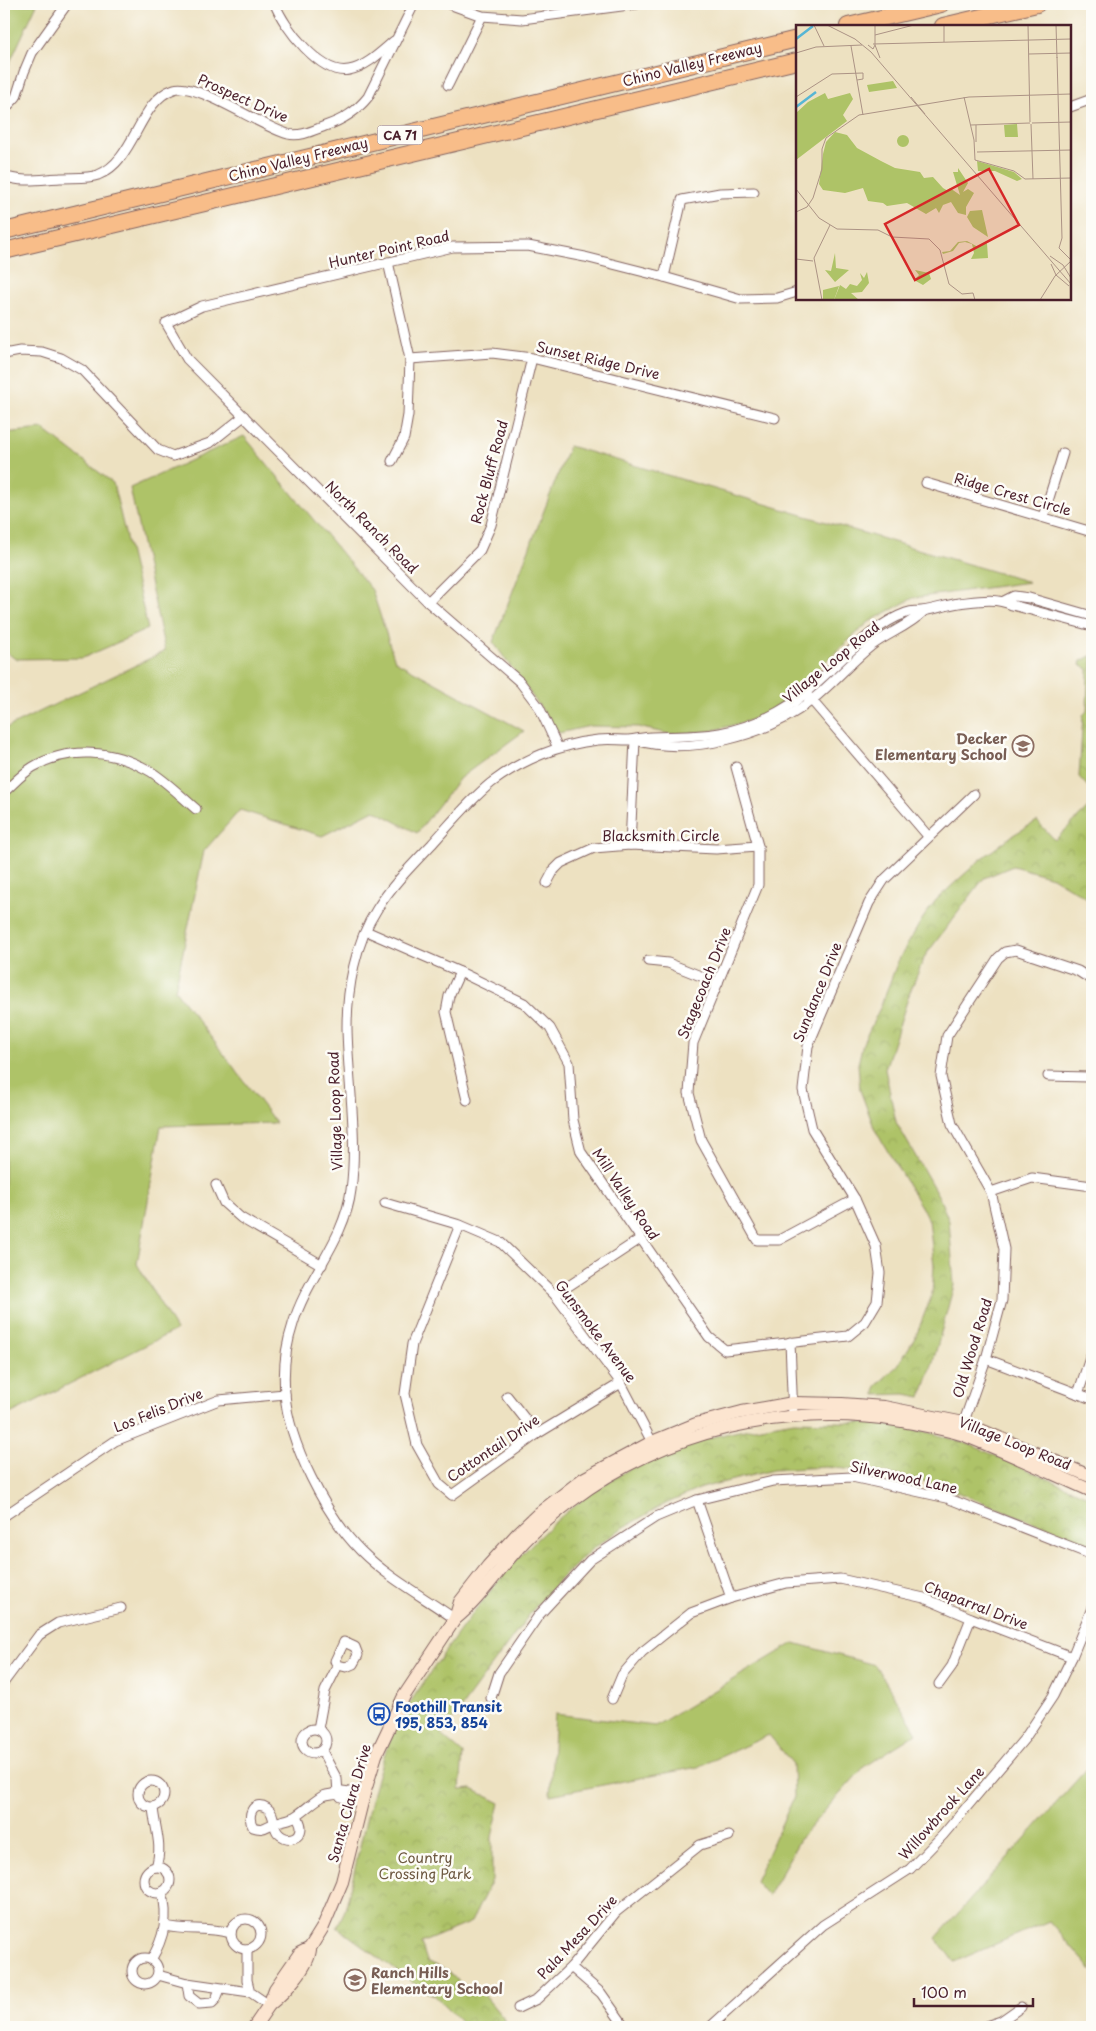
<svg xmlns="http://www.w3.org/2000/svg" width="1096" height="2031" font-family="'Playpen Sans',sans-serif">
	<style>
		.green { fill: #aec367; stroke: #7c7149 }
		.park { fill: url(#park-crowns); stroke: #7c7149 }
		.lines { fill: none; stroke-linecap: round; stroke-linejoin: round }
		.minor-casing { stroke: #836360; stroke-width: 11 }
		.secondary-casing { stroke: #836360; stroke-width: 14 }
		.motorway-casing { stroke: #836360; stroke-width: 18 }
		.minor { stroke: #fff; stroke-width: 9 }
		.secondary { stroke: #fce5d0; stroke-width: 12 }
		.motorway { stroke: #f8bd89; stroke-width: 16 }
		.labels { text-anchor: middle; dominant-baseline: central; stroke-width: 5; stroke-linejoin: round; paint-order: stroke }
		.shield { fill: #fdfcf7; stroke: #806168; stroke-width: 1 }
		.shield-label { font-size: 12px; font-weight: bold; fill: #4a1f2b }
		.street-label { font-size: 14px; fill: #4a1f2b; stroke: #fdfcf7 }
		.education-label { font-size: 14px; font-weight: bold; fill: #785e54; stroke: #fdfcf7; text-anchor: end }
		.transit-label { font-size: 14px; font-weight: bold; fill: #164399; stroke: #fdfcf7; text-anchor: start }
		.park-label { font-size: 14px; fill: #6d5840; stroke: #fdfcf7 }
		.inset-river { fill: none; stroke: #57b6d5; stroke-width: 2.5 }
		.inset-road { fill: none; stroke: #ac9385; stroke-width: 1 }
		.view { fill: #d62828; fill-opacity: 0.15; stroke: #d62828; stroke-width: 2.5 }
		.inset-edge { fill: none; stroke: #4a1f2b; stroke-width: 2.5 }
	</style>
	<defs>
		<pattern id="park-crowns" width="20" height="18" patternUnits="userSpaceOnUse" patternTransform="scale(1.25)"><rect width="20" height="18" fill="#aec367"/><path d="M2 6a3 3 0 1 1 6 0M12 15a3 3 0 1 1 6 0" fill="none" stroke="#97a75a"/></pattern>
	</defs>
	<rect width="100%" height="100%" fill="#fdfcf7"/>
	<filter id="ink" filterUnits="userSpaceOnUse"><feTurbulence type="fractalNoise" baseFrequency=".02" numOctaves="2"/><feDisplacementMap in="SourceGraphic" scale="10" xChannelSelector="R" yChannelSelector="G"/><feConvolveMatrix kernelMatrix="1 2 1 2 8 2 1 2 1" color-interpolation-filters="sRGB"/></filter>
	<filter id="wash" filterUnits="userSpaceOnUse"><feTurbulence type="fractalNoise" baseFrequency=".0096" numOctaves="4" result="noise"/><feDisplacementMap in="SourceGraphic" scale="20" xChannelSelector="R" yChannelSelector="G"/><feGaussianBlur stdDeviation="1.12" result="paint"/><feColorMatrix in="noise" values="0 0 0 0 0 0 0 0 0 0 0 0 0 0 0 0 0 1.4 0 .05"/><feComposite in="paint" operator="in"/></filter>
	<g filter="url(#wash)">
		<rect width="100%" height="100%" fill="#ede1c1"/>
		<g class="green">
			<path d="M 4,4 L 37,4 L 4,75 Z"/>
			<path d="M 43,429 L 113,483 L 148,629 L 83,658 L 15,659 L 4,650 L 4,433 Z"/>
			<path d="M 244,436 L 372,590 L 395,661 L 524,731 L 460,778 L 417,833 L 374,810 L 322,836 L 240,810 L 204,851 L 175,990 L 276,1123 L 161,1126 L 137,1264 L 176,1330 L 4,1417 L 4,729 L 165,651 L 130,488 Z"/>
			<path d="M 569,446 L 1029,582 L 913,598 L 869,622 L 824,663 L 782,706 L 748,721 L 711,731 L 669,734 L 638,727 L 590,726 L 559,733 L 493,642 Z"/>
			<path d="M 794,1643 L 875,1665 L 917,1733 L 865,1766 L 802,1836 L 768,1896 L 755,1881 L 794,1797 L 793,1764 L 769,1735 L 698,1767 L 550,1795 L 555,1714 L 655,1726 Z"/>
			<path d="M 1092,1763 L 1092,1970 L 1049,1921 L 954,1962 L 936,1938 Z"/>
		</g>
		<g class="park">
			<path d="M 1092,655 L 1092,791 L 1079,777 L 1083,715 L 1087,711 L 1088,673 L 1088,669 L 1080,665 L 1081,661 Z"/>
			<path d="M 1092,804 L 1092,901 L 1052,877 L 1013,866 L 984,878 L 925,956 L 910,992 L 885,1069 L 896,1122 L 939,1197 L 949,1221 L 954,1285 L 933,1362 L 921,1397 L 905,1394 L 875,1395 L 876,1386 L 898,1365 L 916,1336 L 932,1294 L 934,1266 L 929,1220 L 875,1130 L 860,1090 L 858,1064 L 863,1043 L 880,1008 L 898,961 L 921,921 L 936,900 L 980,860 L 1013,835 L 1037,821 L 1055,840 Z"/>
			<path d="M 794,1421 L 878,1423 L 924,1431 L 971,1445 L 1092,1498 L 1092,1545 L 959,1493 L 923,1481 L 885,1473 L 825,1467 L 773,1470 L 701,1488 L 659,1507 L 621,1529 L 591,1550 L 562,1577 L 532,1611 L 441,1735 L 463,1754 L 460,1790 L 472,1789 L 500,1803 L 492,1837 L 492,1880 L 471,1922 L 421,1943 L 427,1961 L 448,1971 L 462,1985 L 480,1990 L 504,2019 L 508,2027 L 466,2027 L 434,1995 L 424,1991 L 337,1927 L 345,1910 C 358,1859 367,1807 384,1756 C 397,1716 425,1681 449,1646 C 509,1560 578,1483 679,1447 C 716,1434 755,1428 794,1421 Z"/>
		</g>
	</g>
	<g filter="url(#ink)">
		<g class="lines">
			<g class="minor-casing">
				<g id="minor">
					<path d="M 275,4 C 283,26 321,76 349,70 C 366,67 381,52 394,41"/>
					<path d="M 449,4 L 482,16 L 522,19 L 637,4"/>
					<path d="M 448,85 L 482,16"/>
					<path d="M 1070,107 L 1092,99"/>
					<path d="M 4,110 L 16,97 L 24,72 L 32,53 L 67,4"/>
					<path d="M 4,176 C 22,183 41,179 60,178 C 71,177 87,179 98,175 C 136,160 138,101 174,89 C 196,81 261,127 288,134 C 301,137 314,130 325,126 C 343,120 356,112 368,97 L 414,4"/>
					<path d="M 388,262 L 410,359 L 408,415 L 404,438 L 392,461"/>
					<path d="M 664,277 L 682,200 L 720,193 L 754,192"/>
					<path d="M 4,354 L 20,351 L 42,352 L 61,358 L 82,370 L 158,450 L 173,456 L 210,443 L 244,416"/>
					<path d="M 410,359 L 492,353 L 532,358 L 775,418"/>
					<path d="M 926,483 L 1092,532"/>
					<path d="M 1043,517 L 1063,453"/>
					<path d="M 1004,601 L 1014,596 L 1029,598 L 1092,616"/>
					<path d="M 428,602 L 480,550 L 491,525 L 532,358"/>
					<path d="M 808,696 L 928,836"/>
					<path d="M 635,740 C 690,756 767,736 812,700 C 832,684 850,663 871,646 C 888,633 909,626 924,611"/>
					<path d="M 558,748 L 539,707 L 520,682 L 428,602 L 187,359 L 166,323 L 202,306 L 453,247 L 528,246 L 585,257 L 664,277 L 741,299 L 777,298 L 797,292"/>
					<path d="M 736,767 L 758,846 L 758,885 L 693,1043 L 689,1093 L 701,1140 L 757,1240 L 779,1240 L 855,1199"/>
					<path d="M 4,792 C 13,784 23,773 33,767 C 69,746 113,750 148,770 C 164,779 182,797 196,809"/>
					<path d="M 630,845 L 635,740"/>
					<path d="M 547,883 L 554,870 L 561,863 L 594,848 L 630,845 L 716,849 L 758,846"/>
					<path d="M 366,931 L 460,972 L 524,1003 L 550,1028 L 569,1063 L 573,1120 L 581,1152 L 709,1337 L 725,1350 L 848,1336 L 865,1322 L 877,1302 L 880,1273 L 876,1246 L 855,1199 L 812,1129 L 803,1090 L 808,1046 L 869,903 L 884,880 L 974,794"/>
					<path d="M 648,961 L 668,963 L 718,983"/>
					<path d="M 460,972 L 449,996 L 446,1012 L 467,1100"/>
					<path d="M 1048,1076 L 1088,1077 L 1092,1074"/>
					<path d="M 216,1185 L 224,1203 L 241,1218 L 322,1265"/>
					<path d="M 991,1192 L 1032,1178 L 1092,1186"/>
					<path d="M 385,1203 L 460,1225 L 500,1242 L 555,1295 L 621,1383 L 654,1446"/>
					<path d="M 460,1225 L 412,1344 L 405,1394 L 417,1445 L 439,1484 L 452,1495 L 537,1434 L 621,1383"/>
					<path d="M 555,1295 L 640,1239"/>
					<path d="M 790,1342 L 793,1416"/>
					<path d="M 986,1359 L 1092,1399"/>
					<path d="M 1078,1394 L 1092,1352"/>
					<path d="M 507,1396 L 537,1434"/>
					<path d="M 962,1427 L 986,1359 L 1002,1300 L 1004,1249 L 991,1192 L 952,1124 L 941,1076 L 947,1036 L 998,958 L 1005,952 L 1016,950 L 1078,971 L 1092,980"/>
					<path d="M 697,1500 L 731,1598"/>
					<path d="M 4,1516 L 115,1441 L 219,1400 L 285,1394"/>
					<path d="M 455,1619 C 424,1597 388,1578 361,1551 C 326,1516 288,1442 285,1393 C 283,1370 286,1345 293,1324 C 307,1277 345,1240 351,1190 C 358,1136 348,1082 347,1028 C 347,988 355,943 377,909 C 392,885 413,864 432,844 C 451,823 469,801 491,783 C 521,760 560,744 598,740 C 608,739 618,740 628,740 C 636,740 643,737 651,737 C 702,736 732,737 778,712 C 797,702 811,688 826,674 C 850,652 875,624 906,613 C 915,610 912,612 921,611 C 934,610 946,605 959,603 C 977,601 996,597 1012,605 L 1092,626"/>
					<path d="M 344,1642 L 355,1647 L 358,1655 L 353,1664 L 346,1667 L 338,1665 L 335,1661 Z"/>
					<path d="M 4,1682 L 39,1635 L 58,1623 L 121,1608"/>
					<path d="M 939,1684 L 952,1666 L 971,1618"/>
					<path d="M 491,1698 L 499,1673 L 539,1615 L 590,1560 L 656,1517 L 697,1500 L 773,1481 L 852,1477 L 947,1498 L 1092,1555"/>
					<path d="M 612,1699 L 622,1675 L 642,1652 L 691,1613 L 731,1598 L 786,1583 L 840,1579 L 924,1598 L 971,1618 L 1072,1657"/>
					<circle cx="314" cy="1741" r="12"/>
					<path d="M 318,1729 L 325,1691 L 338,1665"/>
					<path d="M 322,1751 L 337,1779 L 338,1793"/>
					<circle cx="151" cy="1794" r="13"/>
					<path d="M 338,1793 L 341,1797 L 362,1802"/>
					<path d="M 153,1808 C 155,1829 163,1846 156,1867"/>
					<path d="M 297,1815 C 298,1819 301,1823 301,1827 C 301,1841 285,1841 278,1833 C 272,1826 276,1814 267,1808 C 253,1799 246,1816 253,1827 C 264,1831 266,1826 275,1823 C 282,1820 291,1820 297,1815 C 306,1809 314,1801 323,1796 C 330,1793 336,1795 342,1791 L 364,1794"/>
					<circle cx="157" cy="1880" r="13"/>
					<circle cx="246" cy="1934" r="15"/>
					<path d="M 165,1926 C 187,1931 209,1927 231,1933"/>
					<path d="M 247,1949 L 247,1980 L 250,1992"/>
					<circle cx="145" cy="1971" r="13"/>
					<path d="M 151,1960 C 164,1938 169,1917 162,1892"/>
					<path d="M 571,1967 L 601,1993 L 625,2027"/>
					<path d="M 158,1975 L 187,1983 L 250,1992 L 269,2005"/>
					<path d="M 187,1983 L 189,1996 L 199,2004 L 212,2003 L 216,1999 L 220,1989"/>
					<path d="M 518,2008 L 537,1999 L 571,1967 L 616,1912 L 700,1845 L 729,1836"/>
					<path d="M 710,2027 L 823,1925 L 910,1869 L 943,1835 L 1025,1738 L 1053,1696 L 1072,1657 L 1092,1608"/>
					<path d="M 983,2027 L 1001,2021 L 1021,2007"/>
				</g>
			</g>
			<g class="secondary-casing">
				<g id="secondary">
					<path d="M 455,1619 C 480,1599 498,1570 520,1546 C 534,1530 553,1515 571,1501 C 665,1430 786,1402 902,1421 C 921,1425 942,1428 961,1434 C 1005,1451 1049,1472 1092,1491"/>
					<path d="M 269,2005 C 283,1994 310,1966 310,1948"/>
					<path d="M 254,2027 L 269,2005 L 275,1989 L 300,1953 L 310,1948 L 323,1927 L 342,1882 L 364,1794 L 376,1755 L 404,1696 L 455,1619 L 460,1602 L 488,1566 L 518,1533 L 538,1514 L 583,1479 L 652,1442 L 696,1424 L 742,1412 L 793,1403 L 842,1404 L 884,1407 L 964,1423 L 1092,1477"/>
				</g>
			</g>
			<g class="motorway-casing">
				<g id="motorway">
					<path d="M 848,26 L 941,4"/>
					<path d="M 943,26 L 1037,4"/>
					<path d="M 4,231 L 797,39"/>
					<path d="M 4,251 L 797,61"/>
				</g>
			</g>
			<use href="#minor" class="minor"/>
			<use href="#secondary" class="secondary"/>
			<use href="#motorway" class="motorway"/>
		</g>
	</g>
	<defs>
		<g id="school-ring" transform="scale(1.125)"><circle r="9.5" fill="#fdfcf7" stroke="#8d6e63" stroke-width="1.5"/><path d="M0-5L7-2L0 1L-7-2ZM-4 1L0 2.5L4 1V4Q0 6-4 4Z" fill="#8d6e63"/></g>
		<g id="bus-ring" transform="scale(1.125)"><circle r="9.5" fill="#fdfcf7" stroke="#1a4fb4" stroke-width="1.5"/><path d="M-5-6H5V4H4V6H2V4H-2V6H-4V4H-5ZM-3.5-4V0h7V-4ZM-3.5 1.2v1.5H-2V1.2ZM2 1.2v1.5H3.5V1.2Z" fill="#1a4fb4"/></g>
	</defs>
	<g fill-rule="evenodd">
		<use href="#school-ring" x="1023" y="746"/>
		<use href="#bus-ring" x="379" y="1714"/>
		<use href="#school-ring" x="355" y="1980"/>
	</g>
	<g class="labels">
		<rect class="shield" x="377.5" y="125.5" width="45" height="19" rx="4"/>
		<g class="shield-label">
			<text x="400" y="135">CA 71</text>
		</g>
		<g class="street-label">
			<text transform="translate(692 64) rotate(-14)">Chino Valley Freeway</text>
			<text transform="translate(243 98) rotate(24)">Prospect Drive</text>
			<text transform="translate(298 159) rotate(-14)">Chino Valley Freeway</text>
			<text transform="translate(389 249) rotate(-13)">Hunter Point Road</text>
			<text transform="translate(598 360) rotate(13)">Sunset Ridge Drive</text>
			<text transform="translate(489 472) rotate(-75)">Rock Bluff Road</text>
			<text transform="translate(1013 494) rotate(16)">Ridge Crest Circle</text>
			<text transform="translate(372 527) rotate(45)">North Ranch Road</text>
			<text transform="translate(831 662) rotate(-39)">Village Loop Road</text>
			<text x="661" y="835">Blacksmith Circle</text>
			<text transform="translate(704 983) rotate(-68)">Stagecoach Drive</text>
			<text transform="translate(817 992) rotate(-68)">Sundance Drive</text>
			<text transform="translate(335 1111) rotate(-92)">Village Loop Road</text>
			<text transform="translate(626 1194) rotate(56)">Mill Valley Road</text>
			<text transform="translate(596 1331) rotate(53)">Gunsmoke Avenue</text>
			<text transform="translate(972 1348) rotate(-73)">Old Wood Road</text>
			<text transform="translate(158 1410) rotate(-22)">Los Felis Drive</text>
			<text transform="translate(1015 1443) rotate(22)">Village Loop Road</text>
			<text transform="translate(493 1448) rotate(-34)">Cottontail Drive</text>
			<text transform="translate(904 1477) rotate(12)">Silverwood Lane</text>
			<text transform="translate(976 1605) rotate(21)">Chaparral Drive</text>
			<text transform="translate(349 1803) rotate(-74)">Santa Clara Drive</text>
			<text transform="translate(941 1813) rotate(-48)">Willowbrook Lane</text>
			<text transform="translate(577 1937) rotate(-47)">Pala Mesa Drive</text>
		</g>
		<g class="education-label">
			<text x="1007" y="738">Decker<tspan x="1007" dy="16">Elementary School</tspan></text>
			<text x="371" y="1972" text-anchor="start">Ranch Hills<tspan x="371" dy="16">Elementary School</tspan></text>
		</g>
		<g class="transit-label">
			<text x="395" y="1706">Foothill Transit<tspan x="395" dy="16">195, 853, 854</tspan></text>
		</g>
		<g class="park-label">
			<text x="425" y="1857">Country<tspan x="425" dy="16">Crossing Park</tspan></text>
		</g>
	</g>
	<g transform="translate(796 25)">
		<rect width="275" height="275" fill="#ede1c1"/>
		<path d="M 29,68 L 32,74 L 54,68 L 57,74 L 47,90 L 51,96 L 0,135 L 0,88 L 12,77 ZM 39,107 L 51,110 L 61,123 L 85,136 L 99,143 L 124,147 L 128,153 L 137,152 L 147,163 L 152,166 L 154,163 L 164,170 L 157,147 L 162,147 L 162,143 L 172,158 L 167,167 L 172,164 L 178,168 L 170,182 L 170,190 L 162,188 L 155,177 L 147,180 L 143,188 L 140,183 L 130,189 L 111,178 L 91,181 L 87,178 L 72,176 L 67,163 L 49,168 L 27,165 L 23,159 L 27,129 L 30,117 ZM 181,136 L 218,147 L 226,154 L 221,156 L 199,146 L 182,146 ZM 186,185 L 192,212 L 177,202 L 171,192 L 174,186 ZM 39,228 L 40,243 L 53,245 L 39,257 L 29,245 L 35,246 ZM 119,245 L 133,248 L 135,254 L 127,260 L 118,255 L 123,250 ZM 71,247 L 73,258 L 66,267 L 55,268 L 63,275 L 38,275 L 44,260 L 50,264 L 54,259 L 61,261 L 66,255 L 64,248 L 68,253 Z" fill="#aec367"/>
		<path d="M 97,56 L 101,63 L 73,67 L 71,60 ZM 221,99 L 222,112 L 209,112 L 208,100 ZM101 116a6 6 0 1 1 12 0a6 6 0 1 1-12 0ZM 171,216 L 182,222 L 191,218 L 192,233 L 175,234 L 178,228 L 176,219 L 169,217 L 163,218 L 157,226 L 147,229 L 146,227 L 154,226 L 162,217 ZM 43,261 L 38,275 L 27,274 L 27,265 Z" fill="#aec367"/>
		<path class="inset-river" d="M 0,14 L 17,1M 0,82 L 20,67"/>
		<path class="inset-road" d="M 18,0 L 28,21M 31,0 L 59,14 L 75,27 L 275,259M 79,0 L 79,20M 148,0 L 148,17M 232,0 L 234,97M 260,0 L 261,33M 79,10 L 118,0M 77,19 L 275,14M 72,20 L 77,24 L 79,20 L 84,33M 55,21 L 67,90M 0,28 L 20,22 L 66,20M 233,29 L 275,28M 261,32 L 266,213 L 263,223 L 275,235M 0,72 L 36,49 L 67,48 L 67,54 L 61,55M 115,72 L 129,89M 168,72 L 178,115 L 179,135 L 218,146 L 229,154 L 275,153M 236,98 L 275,97M 235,99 L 237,154M 175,100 L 234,98M 180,100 L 180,117M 181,127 L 275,125M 0,164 L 23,193 L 41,204 L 82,205 L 96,212 L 133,214 L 144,225 L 153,259 L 166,269 L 177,268 L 179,275M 0,187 L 11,182 L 17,173 L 26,144 L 26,124 L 30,113 L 63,90 L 173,72 L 275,69M 254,231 L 267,240 L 275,253M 0,234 L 17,236M 255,239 L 260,250 L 273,261M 26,275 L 18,233 L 34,200M 244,275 L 259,251 L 275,236"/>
		<path class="view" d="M 193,144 L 223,200 L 119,255 L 89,199 Z"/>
		<rect width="275" height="275" class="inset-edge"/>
	</g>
	<rect width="1096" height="2031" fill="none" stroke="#fdfcf7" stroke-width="20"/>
	<path d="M914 1998v8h119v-8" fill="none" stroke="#4a1f2b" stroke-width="2.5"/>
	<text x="921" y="1998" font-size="15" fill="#4a1f2b" stroke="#fdfcf7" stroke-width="4" paint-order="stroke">100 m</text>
</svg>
